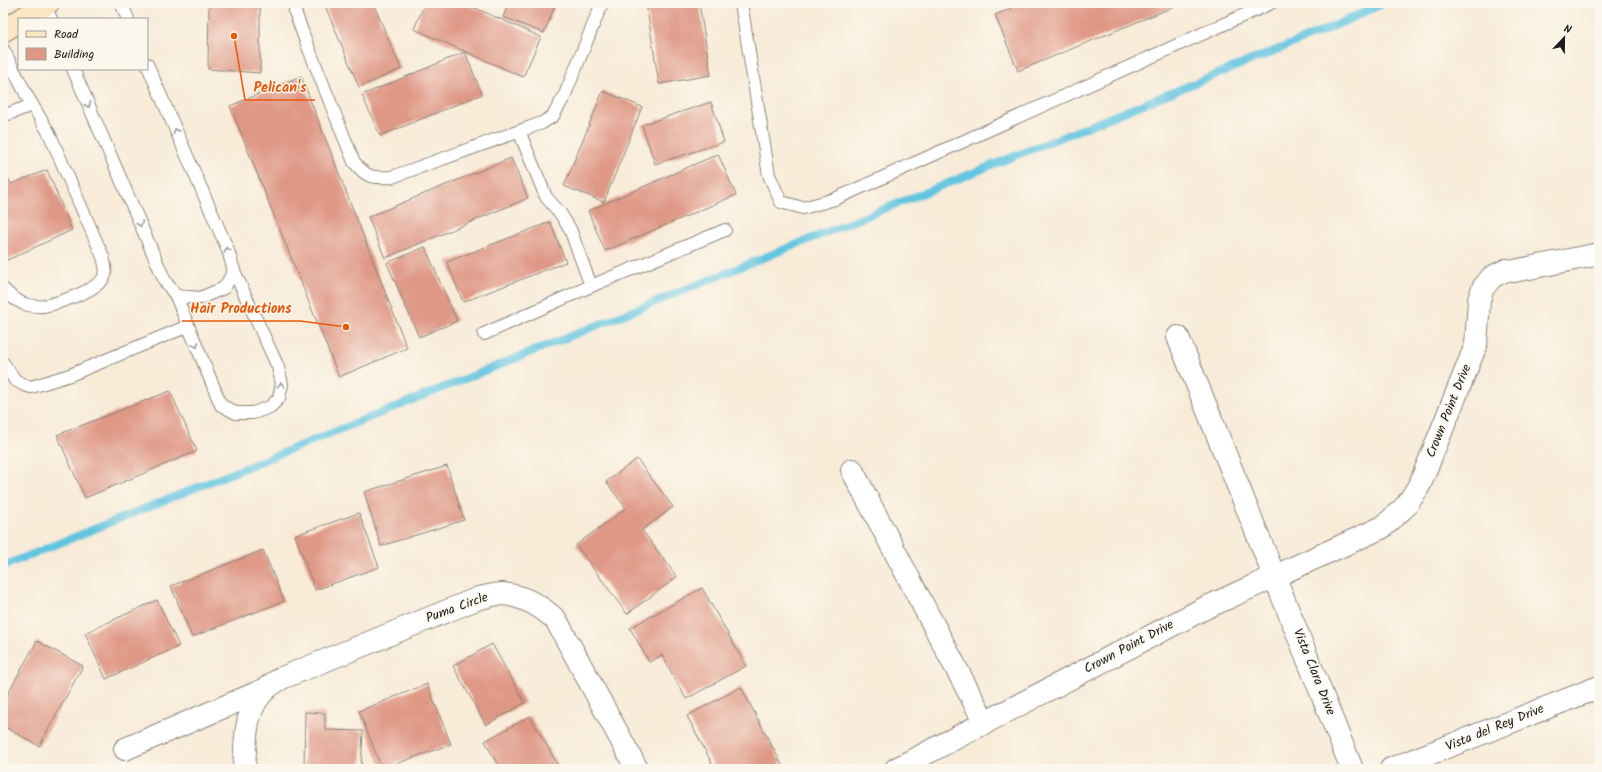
<svg xmlns="http://www.w3.org/2000/svg" width="1602" height="772" font-family="Kalam,sans-serif">
	<style>
		.lines { fill: none; stroke-linecap: round; stroke-linejoin: round }
		.stream { stroke: #62c5e0; stroke-width: 8 }
		.building { fill: #df9886 }
		.lane-casing { stroke: #8a847a; stroke-width: 14 }
		.street-casing { stroke: #8a847a; stroke-width: 24 }
		.secondary-casing { stroke: #8a847a; stroke-width: 24 }
		.lane { stroke: #fff; stroke-width: 12 }
		.street { stroke: #fff; stroke-width: 22 }
		.secondary { stroke: #fbe6c4; stroke-width: 22 }
		.oneway { stroke: #999 }
		.labels { text-anchor: middle; dominant-baseline: central; stroke-width: 3; stroke-linejoin: round; paint-order: stroke }
		.street-label { font-size: 13px; fill: #1c1c1c; stroke: #fbf7ec }
		.leader { fill: none; stroke: #e8590c; stroke-width: 1.5 }
		.callout-dot { fill: #e8590c; stroke: #fbf7ec; stroke-width: 1.5 }
		.callout-label { font-size: 14px; text-anchor: middle; font-weight: bold; fill: #e8590c; stroke: #fbf7ec; stroke-width: 3; stroke-linejoin: round; paint-order: stroke }
	</style>
	<rect width="100%" height="100%" fill="#fbf7ec"/>
	<filter id="ink" filterUnits="userSpaceOnUse"><feTurbulence type="fractalNoise" baseFrequency=".025" numOctaves="2"/><feDisplacementMap in="SourceGraphic" scale="8" xChannelSelector="R" yChannelSelector="G"/><feConvolveMatrix kernelMatrix="1 2 1 2 8 2 1 2 1" color-interpolation-filters="sRGB"/></filter>
	<filter id="wash" filterUnits="userSpaceOnUse"><feTurbulence type="fractalNoise" baseFrequency=".012" numOctaves="4" result="noise"/><feDisplacementMap in="SourceGraphic" scale="16" xChannelSelector="R" yChannelSelector="G"/><feGaussianBlur stdDeviation="0.9" result="paint"/><feColorMatrix in="noise" values="0 0 0 0 0 0 0 0 0 0 0 0 0 0 0 0 0 1.4 0 .05"/><feComposite in="paint" operator="in"/></filter>
	<g filter="url(#wash)">
		<rect width="100%" height="100%" fill="#f8ebd8"/>
		<g class="lines">
			<path class="stream" d="M 3,566 L 1321,32 L 1384,3"/>
		</g>
		<g id="blocks">
			<g class="building">
				<path d="M 209,3 L 260,3 L 260,73 L 208,69 Z"/>
				<path d="M 324,3 L 373,3 L 401,69 L 359,87 Z"/>
				<path d="M 425,3 L 464,3 L 541,37 L 523,77 L 414,29 Z"/>
				<path d="M 509,3 L 556,3 L 544,33 L 503,17 Z"/>
				<path d="M 646,3 L 699,3 L 711,75 L 659,84 Z"/>
				<path d="M 1025,3 L 1183,3 L 1018,71 L 995,15 Z"/>
				<path d="M 465,52 L 482,94 L 380,136 L 362,95 Z"/>
				<path d="M 301,76 L 407,348 L 339,377 L 230,106 Z"/>
				<path d="M 603,91 L 642,107 L 604,202 L 564,186 Z"/>
				<path d="M 711,102 L 724,142 L 655,164 L 642,125 Z"/>
				<path d="M 718,154 L 736,195 L 605,251 L 588,211 Z"/>
				<path d="M 511,158 L 528,198 L 385,258 L 368,217 Z"/>
				<path d="M 3,167 L 11,184 L 47,170 L 72,230 L 3,262 Z"/>
				<path d="M 550,222 L 566,262 L 463,302 L 447,262 Z"/>
				<path d="M 425,247 L 457,321 L 419,337 L 387,263 Z"/>
				<path d="M 170,391 L 197,451 L 85,498 L 57,435 Z"/>
				<path d="M 637,459 L 673,507 L 642,530 L 677,577 L 627,614 L 576,545 L 626,508 L 606,482 Z"/>
				<path d="M 447,466 L 464,520 L 381,546 L 364,492 Z"/>
				<path d="M 359,513 L 379,567 L 315,590 L 295,535 Z"/>
				<path d="M 263,550 L 284,601 L 192,637 L 171,586 Z"/>
				<path d="M 702,588 L 746,666 L 686,699 L 662,655 L 649,662 L 630,628 Z"/>
				<path d="M 157,600 L 179,646 L 106,679 L 85,633 Z"/>
				<path d="M 37,641 L 83,666 L 39,746 L 3,726 L 3,702 Z"/>
				<path d="M 492,644 L 525,703 L 486,725 L 453,666 Z"/>
				<path d="M 427,684 L 451,744 L 382,769 L 359,711 Z"/>
				<path d="M 741,687 L 782,765 L 775,769 L 715,769 L 687,716 Z"/>
				<path d="M 305,712 L 325,713 L 325,730 L 363,731 L 361,769 L 304,769 Z"/>
				<path d="M 530,716 L 560,769 L 500,769 L 485,741 Z"/>
			</g>
		</g>
	</g>
	<g filter="url(#ink)">
		<use href="#blocks" fill-opacity="0" stroke="#8a847a" stroke-width="1"/>
		<g class="lines">
			<g class="lane-casing">
				<g id="lane">
					<path d="M 121,3 L 128,19"/>
					<path d="M 295,3 L 295,12 L 305,39 L 354,162 C 367,178 371,178 392,177 L 542,123 L 553,116 L 564,97 L 602,3"/>
					<path d="M 741,3 L 769,175 L 781,202 L 803,208 L 835,199 L 1271,3"/>
					<path d="M 45,5 L 51,19"/>
					<path d="M 3,49 L 27,96 L 49,133 L 103,257 C 104,262 107,270 105,275 C 100,290 58,303 44,306 C 39,307 33,306 28,305 C 18,303 10,296 3,289"/>
					<path d="M 73,69 L 165,281 L 176,296 L 200,298 L 224,288 L 234,271 L 228,250 L 147,64"/>
					<path d="M 3,116 L 32,105"/>
					<path d="M 519,131 L 546,197 L 560,213 L 570,229 L 591,286 L 725,230"/>
					<path d="M 176,296 L 221,405 L 236,413 L 253,413 L 270,407 L 279,398 L 282,384 L 278,367 L 234,271"/>
					<path d="M 484,334 L 591,286"/>
					<path d="M 3,363 L 15,380 L 24,385 L 31,387 L 70,375 L 188,326"/>
				</g>
			</g>
			<g class="street-casing">
				<g id="street">
					<path d="M 1178,337 L 1352,769"/>
					<path d="M 852,470 L 985,723"/>
					<path d="M 125,749 L 266,689"/>
					<path d="M 244,769 C 246,741 243,709 267,688 C 271,684 277,681 282,678 L 479,598 C 486,597 494,594 501,594 C 523,595 541,606 556,620 L 637,769"/>
					<path d="M 896,769 L 1203,609 L 1383,527 L 1407,505 L 1420,484 L 1476,345 L 1479,300 L 1483,288 L 1492,277 L 1506,270 L 1514,271 L 1599,254"/>
					<path d="M 1391,769 L 1599,687"/>
				</g>
			</g>
			<g class="secondary-casing">
				<g id="secondary">
					<path d="M 22,19 L 48,3"/>
					<path d="M 3,31 L 19,21"/>
				</g>
			</g>
			<use href="#lane" class="lane"/>
			<use href="#street" class="street"/>
			<use href="#secondary" class="secondary"/>
		</g>
		<defs><path id="oneway-chevron" d="M-2-3.5L2.5 0L-2 3.5" fill="none" stroke-width="1.6" stroke-linecap="round" stroke-linejoin="round"/></defs>
		<g class="oneway">
			<use href="#oneway-chevron" transform="translate(88 105) rotate(67)"/>
			<use href="#oneway-chevron" transform="translate(176 131) rotate(-113)"/>
			<use href="#oneway-chevron" transform="translate(140 224) rotate(67)"/>
			<use href="#oneway-chevron" transform="translate(227 250) rotate(-110)"/>
			<use href="#oneway-chevron" transform="translate(196 345) rotate(68)"/>
			<use href="#oneway-chevron" transform="translate(281 385) rotate(-88)"/>
		</g>
	</g>
	<g class="labels">
		<g class="street-label">
			<text transform="translate(1449 411) rotate(-68)">Crown Point Drive</text>
			<text transform="translate(457 608) rotate(-20)">Puma Circle</text>
			<text transform="translate(1129 647) rotate(-28)">Crown Point Drive</text>
			<text transform="translate(1314 672) rotate(68)">Vista Clara Drive</text>
			<text transform="translate(1495 728) rotate(-22)">Vista del Rey Drive</text>
		</g>
	</g>
	<path class="leader" d="M234 36L245 100H315M346 327L300 321H182"/>
	<g class="callout-dot">
		<circle cx="234" cy="36" r="4"/>
		<circle cx="346" cy="327" r="4"/>
	</g>
	<g class="callout-label">
		<text x="280" y="92">Pelican's</text>
		<text x="241" y="313">Hair Productions</text>
	</g>
	<rect width="1602" height="772" fill="none" stroke="#fbf7ec" stroke-width="16"/>
	<rect x="18" y="18" width="130" height="52" fill="#fbf7ec" stroke="#a29f99"/>
	<rect x="26" y="31" width="20" height="6" fill="#fbe6c4" stroke="#a29f99"/>
	<text x="54" y="38" font-size="12" fill="#1c1c1c">Road</text>
	<rect x="26" y="48" width="20" height="12" fill="#df9886" stroke="#a29f99"/>
	<text x="54" y="58" font-size="12" fill="#1c1c1c">Building</text>
	<g transform="translate(1564 38) rotate(22)" stroke="#fbf7ec" stroke-width="3" paint-order="stroke">
	<path d="M0-3L7 15L0 10L-7 15Z" fill="#1c1c1c"/>
	<text y="-6" font-size="11" font-weight="bold" text-anchor="middle" fill="#1c1c1c">N</text>
	</g>
</svg>
